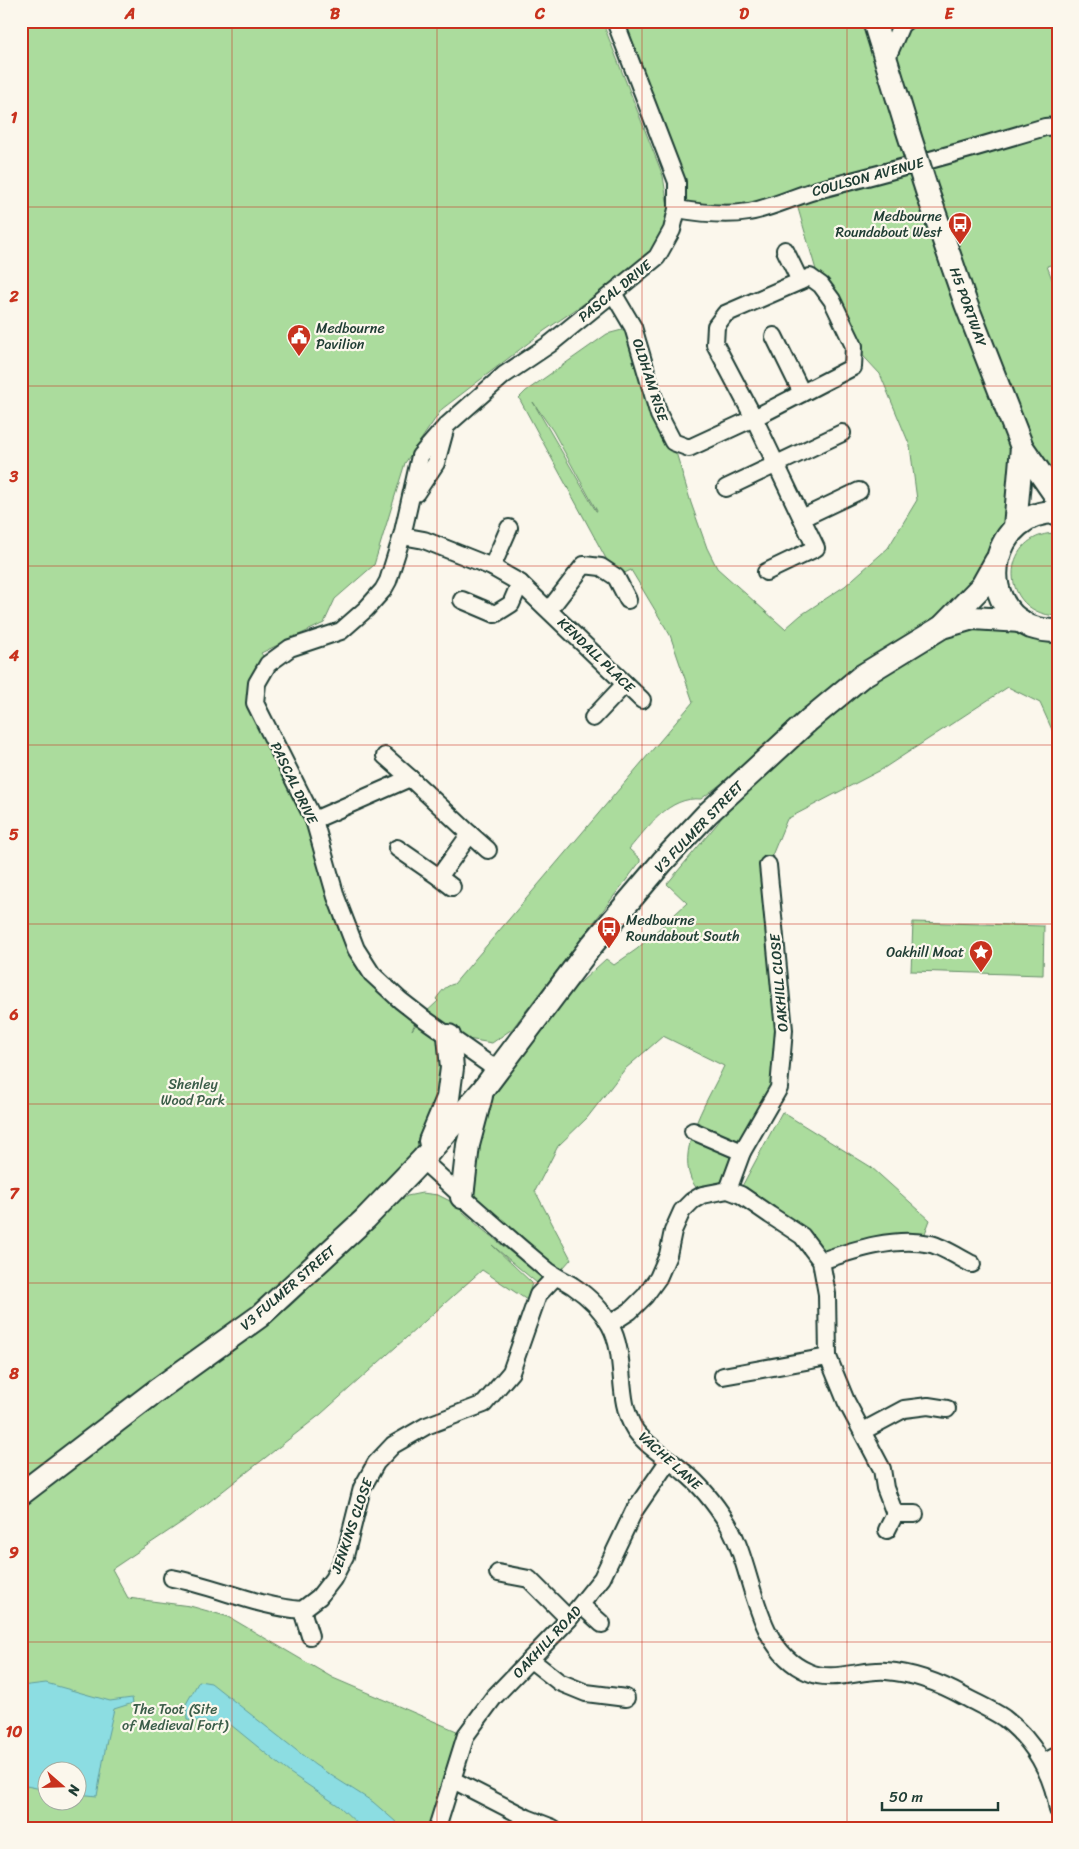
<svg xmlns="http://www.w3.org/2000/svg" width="1079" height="1849" font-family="Sriracha,sans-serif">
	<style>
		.green { fill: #abdc9d; stroke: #658c68; fill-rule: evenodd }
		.water { fill: #8cdde2; stroke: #609d9c }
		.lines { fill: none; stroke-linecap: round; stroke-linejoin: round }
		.street-casing { stroke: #1f3d34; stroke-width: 20 }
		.secondary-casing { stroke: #1f3d34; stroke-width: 26 }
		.street { stroke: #fbf7ec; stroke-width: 16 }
		.secondary { stroke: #fbf7ec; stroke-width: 22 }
		.secondary-bridge-casing { stroke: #1f3d34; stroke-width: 26; stroke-linecap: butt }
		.secondary-bridge { stroke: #fbf7ec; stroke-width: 22 }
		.grid { fill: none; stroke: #c8321e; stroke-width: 1; stroke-opacity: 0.55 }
		.labels { text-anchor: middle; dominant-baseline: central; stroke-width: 4.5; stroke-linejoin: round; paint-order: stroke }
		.street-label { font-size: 14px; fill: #1f3d34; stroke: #fbf7ec }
		.poi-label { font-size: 14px; fill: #1f3d34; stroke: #fbf7ec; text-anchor: end }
		.park-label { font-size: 14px; fill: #3b5d49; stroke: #fbf7ec }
		.neatline { fill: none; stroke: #c8321e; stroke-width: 2 }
		.grid-label { font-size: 16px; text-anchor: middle; font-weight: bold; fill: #c8321e }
	</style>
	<rect width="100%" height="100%" fill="#fbf7ec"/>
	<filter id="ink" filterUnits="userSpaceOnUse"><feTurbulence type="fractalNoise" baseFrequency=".02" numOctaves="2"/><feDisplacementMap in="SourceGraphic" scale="10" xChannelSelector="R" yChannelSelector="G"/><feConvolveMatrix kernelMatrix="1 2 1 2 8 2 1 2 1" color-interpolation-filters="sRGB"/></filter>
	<g filter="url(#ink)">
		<g class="green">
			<path d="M 21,21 L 602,21 L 663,176 L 669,214 L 656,244 L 636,268 L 544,331 L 442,409 L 405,463 L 374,565 L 335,599 L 324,623 L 261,653 L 268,664 L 255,703 L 314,820 L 356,949 L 419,1014 L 412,1030 L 422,1016 L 438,1001 L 436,999 C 441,992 445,986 454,984 L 693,702 L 670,635 L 631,570 L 616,577 L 519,398 L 526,391 L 607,334 L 633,327 L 673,442 L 691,503 L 707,548 L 717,568 L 785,629 L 801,615 L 845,586 L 888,548 L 917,500 L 910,446 L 880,374 L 854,346 L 814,279 L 816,270 L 795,198 L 748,212 L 677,209 L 677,194 L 615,21 L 874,21 L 886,59 L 906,21 L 1058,21 L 1058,263 L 1047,266 L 1058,295 L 1058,499 L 1022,448 L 1015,527 L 942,626 L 1058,631 L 1058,743 L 1040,703 L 1008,687 L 881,770 L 787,819 L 768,865 L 779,1088 L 728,1190 L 702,1195 C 698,1190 693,1184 691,1179 C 677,1145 710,1097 724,1066 L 663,1036 L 625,1069 L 587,1118 L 558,1146 L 535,1191 L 571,1259 L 555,1277 L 462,1197 L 490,1095 L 570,992 L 606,959 L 614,965 L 637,949 L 687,903 L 667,884 L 717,824 L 753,772 L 734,774 L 701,799 C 669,796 648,827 629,849 L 640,859 L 640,862 L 512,1029 L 492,1043 L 449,1036 L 452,1068 L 422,1160 L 365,1219 L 21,1494 ZM 533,402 L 553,431 L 597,511 L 596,511 Z"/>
			<path d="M 1058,533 L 1058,616 C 997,614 999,532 1058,533 Z"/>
			<path d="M 913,922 L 1044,926 L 1043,975 L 911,971 Z"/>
			<path d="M 782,1112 L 871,1167 L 930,1220 L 924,1236 L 829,1252 L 740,1190 Z"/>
			<path d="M 422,1193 L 438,1195 L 452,1202 L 482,1229 L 549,1283 L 544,1289 L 492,1245 L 532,1283 L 527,1300 L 482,1270 L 321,1414 L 191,1516 L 112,1569 L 128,1598 L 190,1606 L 229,1617 L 333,1678 L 466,1735 L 437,1828 L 21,1828 L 21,1506 L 290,1306 L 366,1234 L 395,1203 L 407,1196 ZM 48,1772 L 78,1772 L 78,1802 L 48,1802 Z"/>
		</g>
		<g class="water">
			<path d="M 199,1681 L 211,1683 L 315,1765 L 373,1802 L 396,1822 L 394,1828 L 362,1828 L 339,1806 L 290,1773 L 231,1725 L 187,1720 L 186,1704 Z"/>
			<path d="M 46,1683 L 110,1701 L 132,1698 L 133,1703 L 114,1709 L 107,1739 L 97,1796 L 78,1794 L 78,1772 L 48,1772 L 47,1790 L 21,1785 L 21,1686 Z"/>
		</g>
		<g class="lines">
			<g class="street-casing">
				<g id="street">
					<path d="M 886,60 L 901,25 L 906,21"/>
					<path d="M 677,209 C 700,213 725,216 749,212 C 775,207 799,194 825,188 C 899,169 972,149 1045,127 L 1058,126"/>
					<path d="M 785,250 L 800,281"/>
					<path d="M 613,293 L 633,327 L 659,415 L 673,442 L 689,448 L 754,418 L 853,367 L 854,346 L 832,300 L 821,285 L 810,277 L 725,314 L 716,326 L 715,344 L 754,418 L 816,548 L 766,572"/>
					<path d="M 774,336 L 802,393"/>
					<path d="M 726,488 L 842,433"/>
					<path d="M 416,493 L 436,463 L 445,430"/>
					<path d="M 802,518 L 859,491"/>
					<path d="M 402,536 L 424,540 L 492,567 L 520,583 L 642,700"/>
					<path d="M 492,567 L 509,528"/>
					<path d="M 462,600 L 495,614 L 511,604 L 520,583"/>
					<path d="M 549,610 L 584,565 L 601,567 L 616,577 L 628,600"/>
					<path d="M 593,718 L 625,684"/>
					<path d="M 314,820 L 410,778 L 385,756"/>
					<path d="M 470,834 L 488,850"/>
					<path d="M 397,848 L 439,877 L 470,834 L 410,778"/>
					<path d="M 439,877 L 452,887"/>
					<path d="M 497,1070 L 423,1018 L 400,1000 L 372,974 L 356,949 L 336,897 L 314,820 L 255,703 L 257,683 L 268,664 L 290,648 L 341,631 L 366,609 L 383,590 L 388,581 L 402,536 L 420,456 L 446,426 L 504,375 L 550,344 L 657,257 L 672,230 L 677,209 L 677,182 L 615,21"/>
					<path d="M 693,1131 L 742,1152"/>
					<path d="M 422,1160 C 463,1198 505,1235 548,1271 C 556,1277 565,1281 573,1286 C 588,1296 602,1310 610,1325 C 628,1358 615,1398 635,1430 C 647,1447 668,1458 684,1472 C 702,1486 716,1505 728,1524 C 755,1570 753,1649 808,1672 C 832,1683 861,1669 886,1671 C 915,1673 940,1683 965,1697 C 978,1704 992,1710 1004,1718 C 1033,1740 1053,1774 1058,1810"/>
					<path d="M 728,1190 L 742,1152 L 779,1088 L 784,1030 L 768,865"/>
					<path d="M 821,1261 C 854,1250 895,1236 931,1244 C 943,1247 960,1258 972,1264"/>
					<path d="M 610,1324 L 630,1311 L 645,1296 L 658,1278 L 668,1255 L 673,1231 L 682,1211 L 692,1201 L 702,1195 L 728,1190 L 741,1195 L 770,1215 L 802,1236 L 821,1261 L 827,1294 L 828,1357 L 846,1401 L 882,1469 L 885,1488 L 895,1514 L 887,1530"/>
					<path d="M 723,1376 L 828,1357"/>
					<path d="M 863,1431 L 904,1409 L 928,1406 L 947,1409"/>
					<path d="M 895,1514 L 915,1514"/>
					<path d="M 498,1573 L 529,1579 L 569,1619"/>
					<path d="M 172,1578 C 216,1586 257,1607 302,1610 L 319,1597 L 333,1579 L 345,1556 L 362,1488 L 376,1463 L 393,1445 L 426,1426 L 484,1404 L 511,1372 L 538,1295 L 555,1277"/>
					<path d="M 581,1605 L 602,1624"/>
					<path d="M 302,1610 L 310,1636"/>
					<path d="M 531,1660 L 559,1682 L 586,1693 L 626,1698"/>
					<path d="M 1043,1763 L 1058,1755"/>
					<path d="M 453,1780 L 527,1818 L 553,1828"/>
					<path d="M 437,1828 L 466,1735 L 494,1697 L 569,1619 L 602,1578 L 634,1511 L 669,1460"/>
				</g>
			</g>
			<g class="secondary-casing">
				<g id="secondary">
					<path d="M 874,21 L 905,122"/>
					<path d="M 928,194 L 966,304 L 1022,447 L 1058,499"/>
					<path d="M 1058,512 C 993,510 972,601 1031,627 C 1040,630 1049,631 1058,631"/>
					<path d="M 1015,527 L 1022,447"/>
					<path d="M 944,625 L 982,586 L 996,561"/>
					<path d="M 430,1141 L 448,1098 L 452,1068 L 449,1036"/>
					<path d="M 462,1197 L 468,1145 L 481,1096"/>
					<path d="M 21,1494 L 157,1390 L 260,1316 L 365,1219 L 422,1160 L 482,1091 L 591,946 L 663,861 L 707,814 L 809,720 L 862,676 L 942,627 L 973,618 L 1021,621"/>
				</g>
			</g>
			<use href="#street" class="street"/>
			<use href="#secondary" class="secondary"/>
			<g class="secondary-bridge-casing">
				<path id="secondary-bridge" d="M 905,122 L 928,194"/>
			</g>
			<use href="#secondary-bridge" class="secondary-bridge"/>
		</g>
	</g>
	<path class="grid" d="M 232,21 L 232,1828M 437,21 L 437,1828M 642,21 L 642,1828M 847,21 L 847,1828M 21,207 L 1058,207M 21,386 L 1058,386M 21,566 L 1058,566M 21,745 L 1058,745M 21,924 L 1058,924M 21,1104 L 1058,1104M 21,1283 L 1058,1283M 21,1463 L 1058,1463M 21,1642 L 1058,1642"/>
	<defs>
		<g id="bus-pin" transform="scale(1.25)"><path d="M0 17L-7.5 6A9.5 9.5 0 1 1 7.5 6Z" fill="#c8321e" stroke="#fbf7ec"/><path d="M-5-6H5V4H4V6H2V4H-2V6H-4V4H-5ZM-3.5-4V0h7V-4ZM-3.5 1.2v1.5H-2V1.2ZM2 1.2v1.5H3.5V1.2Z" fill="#fff"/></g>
		<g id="civic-pin" transform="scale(1.25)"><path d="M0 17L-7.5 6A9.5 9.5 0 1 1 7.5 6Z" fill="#c8321e" stroke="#fbf7ec"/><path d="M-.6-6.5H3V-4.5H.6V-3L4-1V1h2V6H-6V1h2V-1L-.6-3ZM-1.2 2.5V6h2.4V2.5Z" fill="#fff"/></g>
		<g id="sight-pin" transform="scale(1.25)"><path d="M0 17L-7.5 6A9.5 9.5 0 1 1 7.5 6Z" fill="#c8321e" stroke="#fbf7ec"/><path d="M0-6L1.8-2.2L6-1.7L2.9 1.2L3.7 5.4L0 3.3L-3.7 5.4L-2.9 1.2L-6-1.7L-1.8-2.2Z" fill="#fff"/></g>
	</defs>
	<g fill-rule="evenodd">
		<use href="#bus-pin" x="960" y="224"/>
		<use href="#civic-pin" x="299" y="336"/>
		<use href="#bus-pin" x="609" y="928"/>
		<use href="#sight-pin" x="981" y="952"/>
	</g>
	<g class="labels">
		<g class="street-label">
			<text transform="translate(868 177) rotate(-15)">COULSON AVENUE</text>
			<text transform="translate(615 291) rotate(-39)">PASCAL DRIVE</text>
			<text transform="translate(968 307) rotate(70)">H5 PORTWAY</text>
			<text transform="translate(650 380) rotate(72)">OLDHAM RISE</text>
			<text transform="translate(596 655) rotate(44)">KENDALL PLACE</text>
			<text transform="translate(294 783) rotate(64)">PASCAL DRIVE</text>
			<text transform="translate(699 827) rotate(-46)">V3 FULMER STREET</text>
			<text transform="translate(779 983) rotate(-95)">OAKHILL CLOSE</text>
			<text transform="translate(288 1288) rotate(-41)">V3 FULMER STREET</text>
			<text transform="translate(670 1461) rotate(42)">VACHE LANE</text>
			<text transform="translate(352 1526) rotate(-71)">JENKINS CLOSE</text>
			<text transform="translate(547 1642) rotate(-47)">OAKHILL ROAD</text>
		</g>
		<g class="poi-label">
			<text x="942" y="216">Medbourne<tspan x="942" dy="16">Roundabout West</tspan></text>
			<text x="316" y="328" text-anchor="start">Medbourne<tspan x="316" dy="16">Pavilion</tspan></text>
			<text x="626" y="920" text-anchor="start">Medbourne<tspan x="626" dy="16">Roundabout South</tspan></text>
			<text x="964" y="952">Oakhill Moat</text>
		</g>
		<g class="park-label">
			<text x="193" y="1084">Shenley<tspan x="193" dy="16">Wood Park</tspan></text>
			<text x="175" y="1709">The Toot (Site<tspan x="175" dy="16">of Medieval Fort)</tspan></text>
		</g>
	</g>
	<rect width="1079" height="1849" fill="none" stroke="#fbf7ec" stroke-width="55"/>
	<g transform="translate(62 1786) rotate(110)"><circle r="24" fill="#fbf7ec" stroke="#a3ada2"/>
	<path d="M0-4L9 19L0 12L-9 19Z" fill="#c8321e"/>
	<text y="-8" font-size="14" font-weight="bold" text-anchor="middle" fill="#1f3d34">N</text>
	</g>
	<path d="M882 1802v8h116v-8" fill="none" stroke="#1f3d34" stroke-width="2.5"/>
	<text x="889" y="1802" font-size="15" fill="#1f3d34" stroke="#fbf7ec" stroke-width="4" paint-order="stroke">50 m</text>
	<rect x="28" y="28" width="1024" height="1794" class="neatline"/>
	<g class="grid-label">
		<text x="130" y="19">A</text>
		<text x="335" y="19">B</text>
		<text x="540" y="19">C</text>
		<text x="744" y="19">D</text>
		<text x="949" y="19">E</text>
		<text x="14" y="123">1</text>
		<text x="14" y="302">2</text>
		<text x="14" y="482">3</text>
		<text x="14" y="661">4</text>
		<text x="14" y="840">5</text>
		<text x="14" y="1020">6</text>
		<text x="14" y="1199">7</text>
		<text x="14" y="1379">8</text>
		<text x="14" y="1558">9</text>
		<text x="14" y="1737">10</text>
	</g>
</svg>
